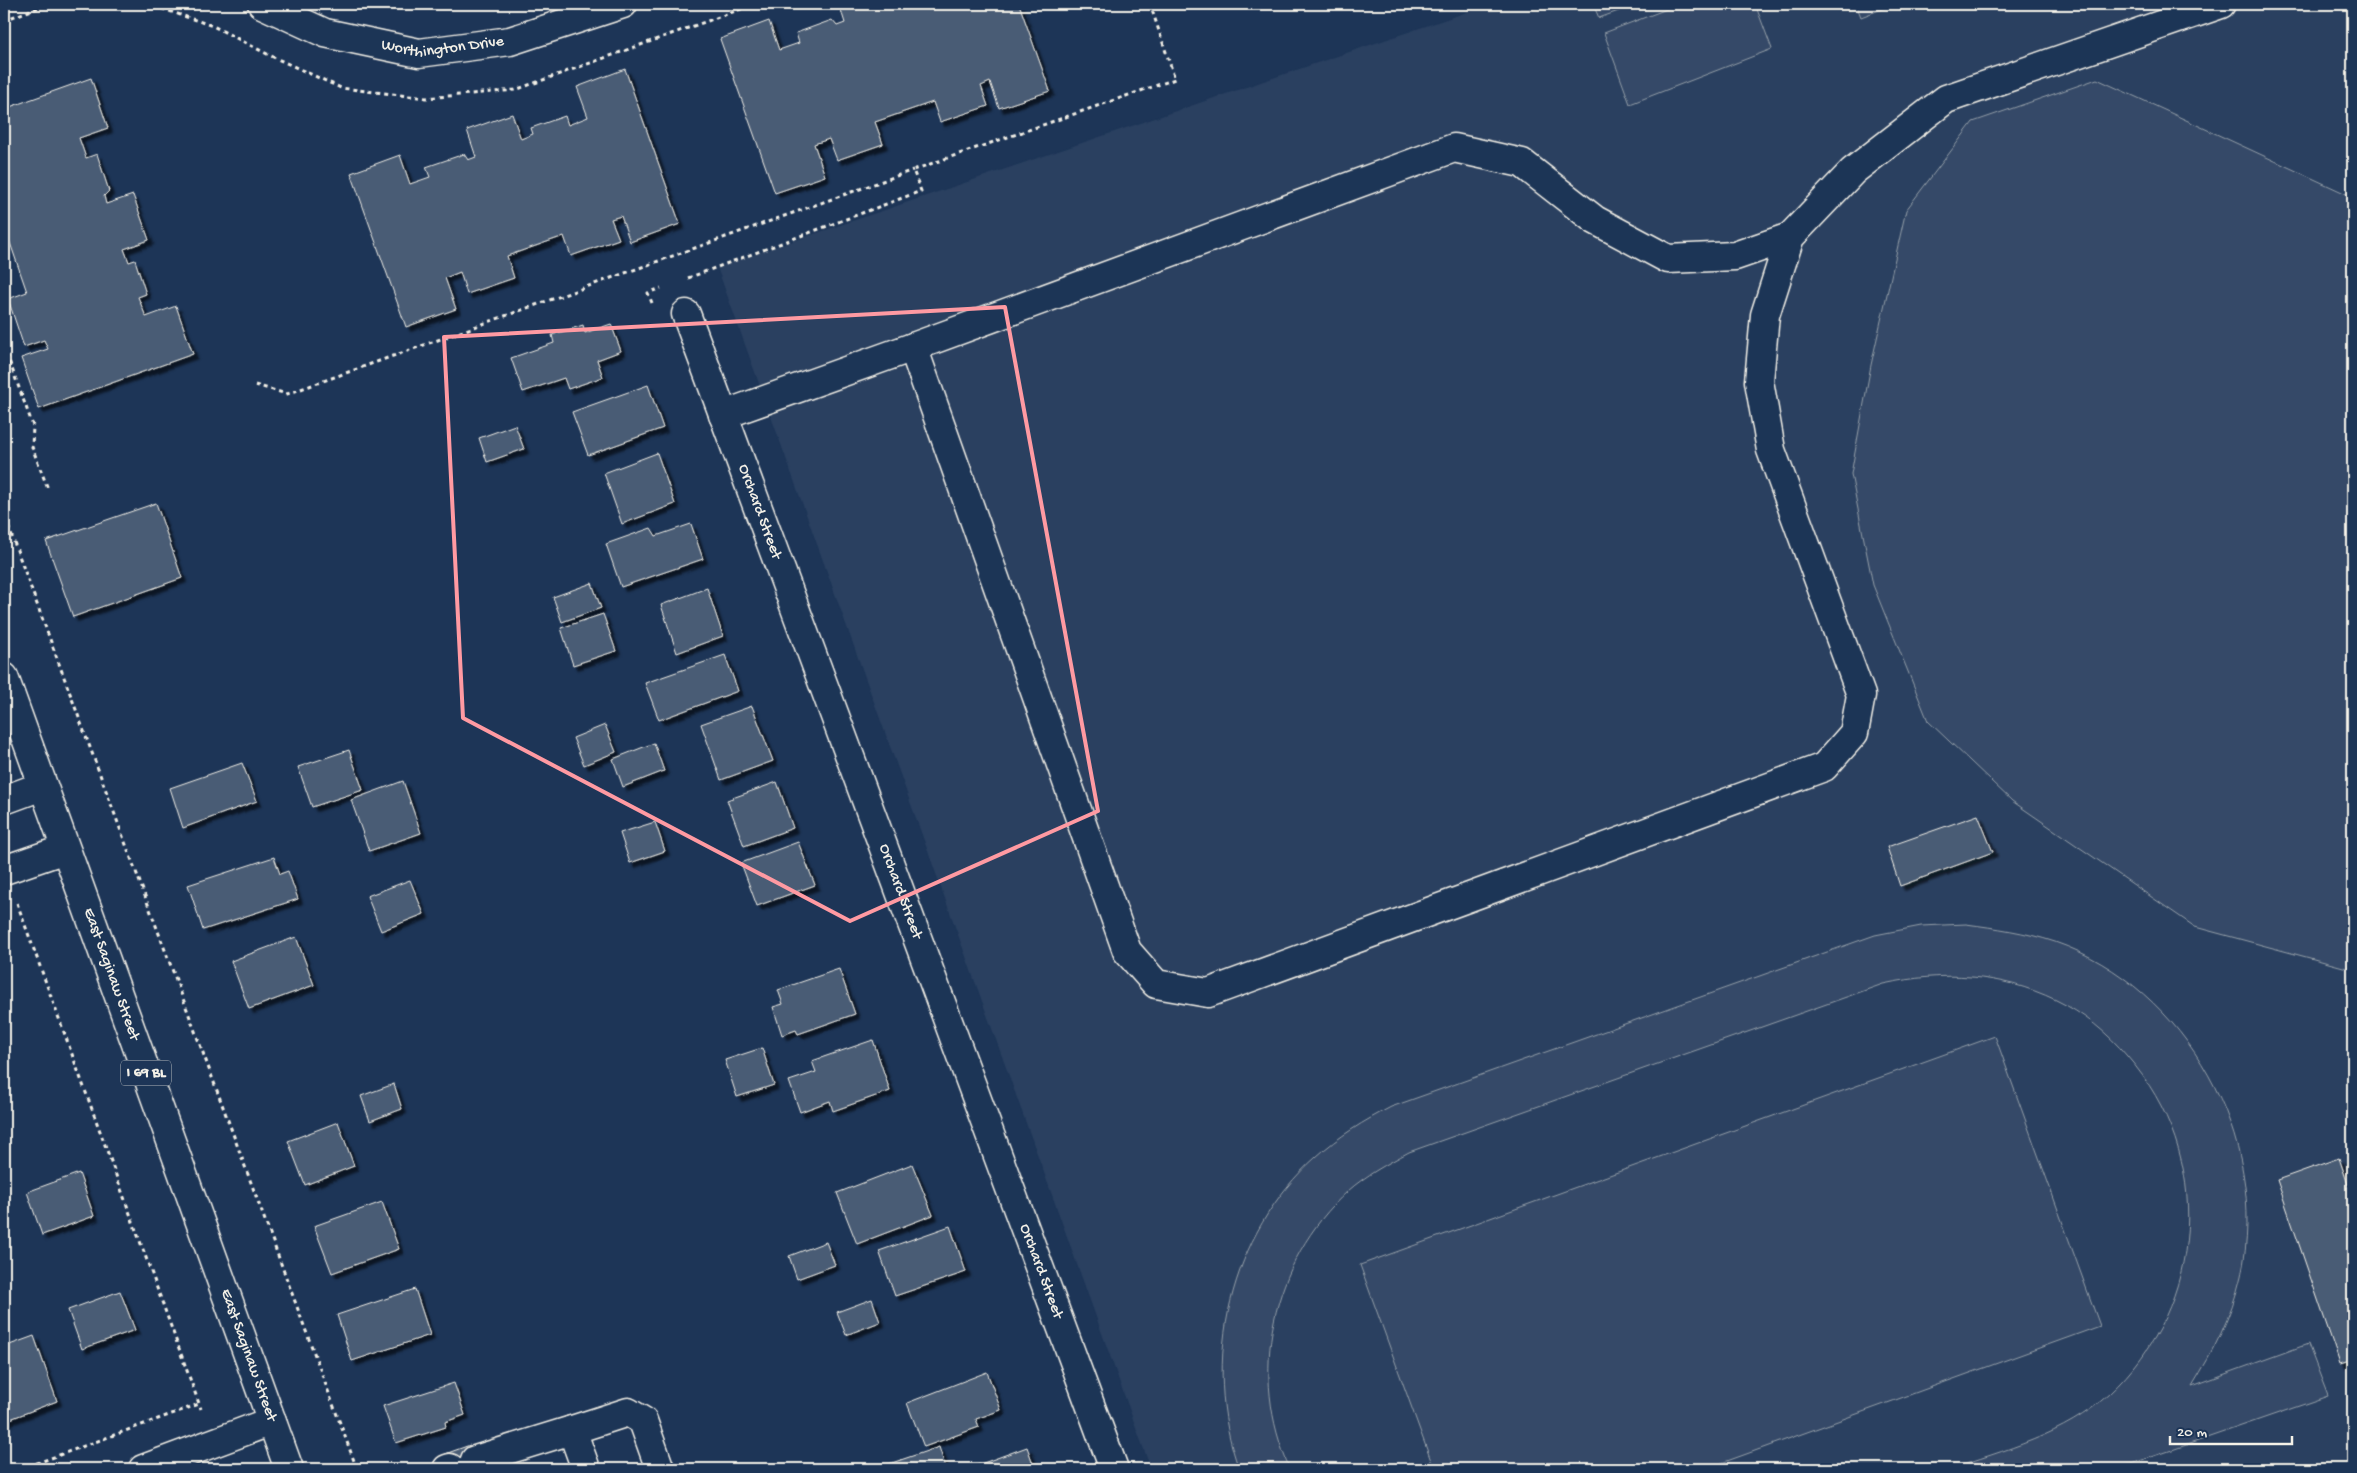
<svg xmlns="http://www.w3.org/2000/svg" width="2357" height="1473" font-family="'Gochi Hand',sans-serif">
	<style>
		.built { fill: #2a4060 }
		.green { fill: #354a67; stroke: #949ea8 }
		.building { fill: #485b74; stroke: #f4f1e8; filter: url(#shadow) }
		.lines { fill: none; stroke-linecap: round; stroke-linejoin: round }
		.minor-casing { stroke: #f4f1e8; stroke-width: 31 }
		.major-casing { stroke: #f4f1e8; stroke-width: 31 }
		.path { stroke: #f4f1e8; stroke-width: 3; stroke-dasharray: 4 4; stroke-linecap: butt }
		.minor { stroke: #1d3557; stroke-width: 28 }
		.major { stroke: #1d3557; stroke-width: 28 }
		.marked { fill: none; stroke: #ff9aa2; stroke-width: 4; stroke-linejoin: round }
		.labels { text-anchor: middle; dominant-baseline: central; stroke-width: 4.5; stroke-linejoin: round; paint-order: stroke }
		.shield { fill: #1d3557; stroke: #b4b9bc; stroke-width: 1 }
		.shield-label { font-size: 15px; font-weight: bold; fill: #f4f1e8 }
		.street-label { font-size: 16px; fill: #f4f1e8; stroke: #1d3557 }
	</style>
	<defs>
		<filter id="shadow"><feDropShadow dx="4.5" dy="4.5" stdDeviation="1" flood-color="#0009"/></filter>
	</defs>
	<rect width="100%" height="100%" fill="#1d3557"/>
	<filter id="ink" filterUnits="userSpaceOnUse"><feTurbulence type="fractalNoise" baseFrequency=".02" numOctaves="2"/><feDisplacementMap in="SourceGraphic" scale="10" xChannelSelector="R" yChannelSelector="G"/><feConvolveMatrix kernelMatrix="1 2 1 2 8 2 1 2 1" color-interpolation-filters="sRGB"/></filter>
	<g filter="url(#ink)">
		<path class="built" d="M 1474,4 L 2353,4 L 2353,1469 L 1151,1469 L 717,267 L 1476,9 Z"/>
		<g class="green">
			<path d="M 1593,4 L 1638,4 L 1599,18 Z"/>
			<path d="M 1680,4 L 1755,4 L 1772,49 L 1630,104 L 1604,33 Z"/>
			<path d="M 1856,4 L 1895,4 L 1861,17 Z"/>
			<path d="M 2097,79 L 2353,197 L 2353,956 L 2347,968 L 2195,927 L 2012,801 L 1928,721 L 1873,585 L 1851,474 L 1871,365 L 1906,210 L 1973,122 Z"/>
			<path d="M 1966,924 C 1996,928 2025,932 2055,942 C 2186,987 2271,1140 2241,1276 C 2231,1318 2214,1350 2192,1386 L 2308,1344 L 2328,1396 L 2117,1469 L 1949,1469 C 2004,1450 2065,1435 2109,1394 C 2206,1304 2215,1156 2127,1056 C 2108,1033 2083,1013 2056,1000 C 1999,973 1944,971 1883,984 L 1409,1152 C 1387,1164 1366,1175 1348,1191 C 1271,1261 1247,1375 1290,1469 L 1239,1469 C 1200,1362 1230,1233 1316,1157 C 1339,1136 1364,1121 1391,1107 L 1875,935 L 1921,926 Z"/>
			<path d="M 1995,1036 L 2100,1326 L 1705,1469 L 1434,1469 L 1360,1265 Z"/>
		</g>
		<g class="building">
			<path d="M 839,4 L 1019,4 L 1050,91 L 999,108 L 990,82 L 981,86 L 988,106 L 940,122 L 933,102 L 875,122 L 883,144 L 837,160 L 829,139 L 814,144 L 825,176 L 775,193 L 720,39 L 769,21 L 779,50 L 799,43 L 796,33 L 832,20 L 837,26 L 845,23 Z"/>
			<path d="M 625,69 L 680,224 L 630,242 L 621,216 L 611,219 L 619,239 L 571,256 L 564,236 L 507,256 L 514,278 L 467,294 L 460,272 L 445,278 L 456,309 L 406,327 L 351,173 L 400,155 L 410,184 L 430,177 L 426,167 L 464,154 L 468,160 L 476,157 L 467,130 L 512,114 L 521,139 L 533,134 L 531,128 L 565,116 L 568,125 L 588,117 L 577,87 Z"/>
			<path d="M 91,78 L 108,128 L 79,138 L 86,158 L 97,154 L 109,191 L 104,196 L 106,204 L 133,195 L 149,240 L 124,249 L 129,262 L 135,260 L 146,294 L 138,297 L 146,317 L 176,306 L 193,354 L 39,409 L 21,358 L 48,349 L 44,340 L 24,347 L 8,299 L 27,292 L 7,234 L 4,236 L 4,109 Z"/>
			<path d="M 611,324 L 621,351 L 597,360 L 603,377 L 568,389 L 564,378 L 523,392 L 511,358 L 554,343 L 552,335 L 583,325 L 585,333 Z"/>
			<path d="M 648,385 L 663,428 L 588,455 L 572,412 Z"/>
			<path d="M 515,425 L 524,449 L 487,462 L 479,438 Z"/>
			<path d="M 657,453 L 675,504 L 622,524 L 604,473 Z"/>
			<path d="M 156,503 L 182,578 L 73,617 L 46,541 Z"/>
			<path d="M 691,524 L 703,559 L 621,587 L 606,544 L 651,528 L 656,536 Z"/>
			<path d="M 592,583 L 601,608 L 562,622 L 553,597 Z"/>
			<path d="M 707,588 L 723,636 L 677,653 L 661,605 Z"/>
			<path d="M 603,614 L 616,651 L 573,665 L 561,628 Z"/>
			<path d="M 725,655 L 738,691 L 659,720 L 645,683 Z"/>
			<path d="M 752,706 L 773,761 L 721,780 L 701,724 Z"/>
			<path d="M 605,725 L 616,752 L 584,765 L 573,738 Z"/>
			<path d="M 654,743 L 664,771 L 623,787 L 613,759 Z"/>
			<path d="M 349,750 L 363,790 L 312,807 L 298,767 Z"/>
			<path d="M 242,763 L 257,801 L 183,828 L 170,788 Z"/>
			<path d="M 403,781 L 421,833 L 369,851 L 351,800 Z"/>
			<path d="M 777,782 L 793,828 L 744,846 L 727,800 Z"/>
			<path d="M 1978,815 L 1993,852 L 1900,886 L 1887,847 Z"/>
			<path d="M 655,822 L 665,851 L 630,863 L 620,833 Z"/>
			<path d="M 798,842 L 815,885 L 757,906 L 741,863 Z"/>
			<path d="M 274,857 L 280,874 L 288,871 L 298,899 L 203,930 L 188,885 Z"/>
			<path d="M 410,880 L 424,914 L 381,931 L 367,896 Z"/>
			<path d="M 296,937 L 314,985 L 249,1009 L 231,961 Z"/>
			<path d="M 839,969 L 855,1014 L 798,1034 L 796,1030 L 782,1035 L 773,1007 L 783,1004 L 778,990 Z"/>
			<path d="M 873,1040 L 890,1091 L 833,1111 L 830,1101 L 800,1112 L 789,1081 L 816,1072 L 812,1061 Z"/>
			<path d="M 762,1048 L 774,1085 L 737,1097 L 725,1060 Z"/>
			<path d="M 394,1084 L 402,1109 L 370,1121 L 361,1096 Z"/>
			<path d="M 338,1122 L 354,1166 L 305,1185 L 288,1141 Z"/>
			<path d="M 2339,1158 L 2353,1199 L 2353,1360 L 2340,1364 L 2277,1180 Z"/>
			<path d="M 912,1164 L 933,1215 L 857,1244 L 837,1193 Z"/>
			<path d="M 79,1173 L 94,1216 L 42,1235 L 27,1192 Z"/>
			<path d="M 382,1202 L 399,1249 L 332,1273 L 314,1226 Z"/>
			<path d="M 950,1226 L 966,1272 L 895,1296 L 879,1251 Z"/>
			<path d="M 826,1242 L 835,1265 L 797,1279 L 789,1256 Z"/>
			<path d="M 415,1289 L 430,1335 L 352,1361 L 337,1315 Z"/>
			<path d="M 120,1291 L 135,1330 L 82,1349 L 68,1310 Z"/>
			<path d="M 872,1299 L 880,1322 L 846,1335 L 837,1312 Z"/>
			<path d="M 34,1336 L 57,1401 L 5,1421 L 4,1347 Z"/>
			<path d="M 987,1372 L 1001,1410 L 976,1419 L 979,1427 L 924,1447 L 907,1403 Z"/>
			<path d="M 454,1383 L 465,1415 L 445,1422 L 446,1427 L 396,1443 L 383,1406 Z"/>
			<path d="M 470,1445 L 478,1469 L 450,1469 L 445,1454 Z"/>
			<path d="M 939,1447 L 946,1469 L 874,1469 Z"/>
			<path d="M 1027,1447 L 1035,1469 L 967,1469 Z"/>
		</g>
		<g class="lines">
			<g class="minor-casing">
				<g id="minor">
					<path id="s1" d="M 262,4 L 325,33 L 419,53 L 510,41 L 623,4"/>
					<path id="s2" d="M 686,314 L 1114,1469"/>
					<path d="M 913,347 L 1454,148 L 1522,163 L 1595,220 L 1668,259 L 1735,256 L 1790,237"/>
					<path d="M 723,415 L 913,347 L 1127,951 L 1156,984 L 1208,993 L 1824,767 L 1854,733 L 1861,695 L 1771,450 L 1759,381 L 1765,315 L 1790,237 L 1853,171 L 1946,99 L 2221,4"/>
					<path d="M 4,800 L 42,786"/>
					<path d="M 4,870 L 65,849"/>
					<path d="M 572,1430 L 628,1412 L 643,1421 L 660,1469"/>
					<path d="M 475,1460 L 572,1430 L 586,1469"/>
					<path d="M 143,1469 L 272,1421"/>
					<path d="M 447,1469 L 450,1468"/>
				</g>
			</g>
			<g class="major-casing">
				<g id="major">
					<path id="s3" d="M 4,677 L 289,1469"/>
				</g>
			</g>
			<g class="path">
				<path d="M 130,4 L 160,8 L 213,26 L 271,56 L 341,88 L 426,98 L 515,90 L 755,4"/>
				<path d="M 4,20 L 40,7 L 63,4"/>
				<path d="M 688,278 L 921,191 L 913,170 L 1175,79 L 1150,4"/>
				<path d="M 652,303 L 648,293 L 661,288"/>
				<path d="M 4,347 L 33,426 L 32,447 L 48,489"/>
				<path d="M 255,385 L 287,394 L 913,170"/>
				<path d="M 4,448 L 7,457 L 4,515 L 357,1469"/>
				<path d="M 17,903 L 201,1409"/>
				<path d="M 21,1469 L 199,1404"/>
			</g>
			<use href="#minor" class="minor"/>
			<use href="#major" class="major"/>
		</g>
	</g>
	<path class="marked" d="M 1005,307 L 1098,811 L 850,921 L 463,718 L 444,337 Z"/>
	<g class="labels">
		<rect class="shield" x="121" y="1060.5" width="50" height="25" rx="4"/>
		<g class="shield-label">
			<text x="146" y="1073">I 69 BL</text>
		</g>
		<g class="street-label">
			<text stroke="none"><textPath href="#s1" startOffset="189">Worthington Drive</textPath></text>
			<text stroke="none"><textPath href="#s2" startOffset="211">Orchard Street</textPath></text>
			<text stroke="none"><textPath href="#s2" startOffset="616">Orchard Street</textPath></text>
			<text stroke="none"><textPath href="#s3" startOffset="316">East Saginaw Street</textPath></text>
			<text stroke="none"><textPath href="#s2" startOffset="1021">Orchard Street</textPath></text>
			<text stroke="none"><textPath href="#s3" startOffset="721">East Saginaw Street</textPath></text>
		</g>
	</g>
	<rect width="2357" height="1473" fill="none" stroke="#1d3557" stroke-width="20"/>
	<rect x="10" y="10" width="2337" height="1453" fill="none" stroke="#f4f1e8" stroke-width="2" filter="url(#ink)"/>
	<path d="M2170 1436v8h122v-8" fill="none" stroke="#f4f1e8" stroke-width="2.5"/>
	<text x="2177" y="1436" font-size="15" fill="#f4f1e8" stroke="#1d3557" stroke-width="4" paint-order="stroke">20 m</text>
</svg>
